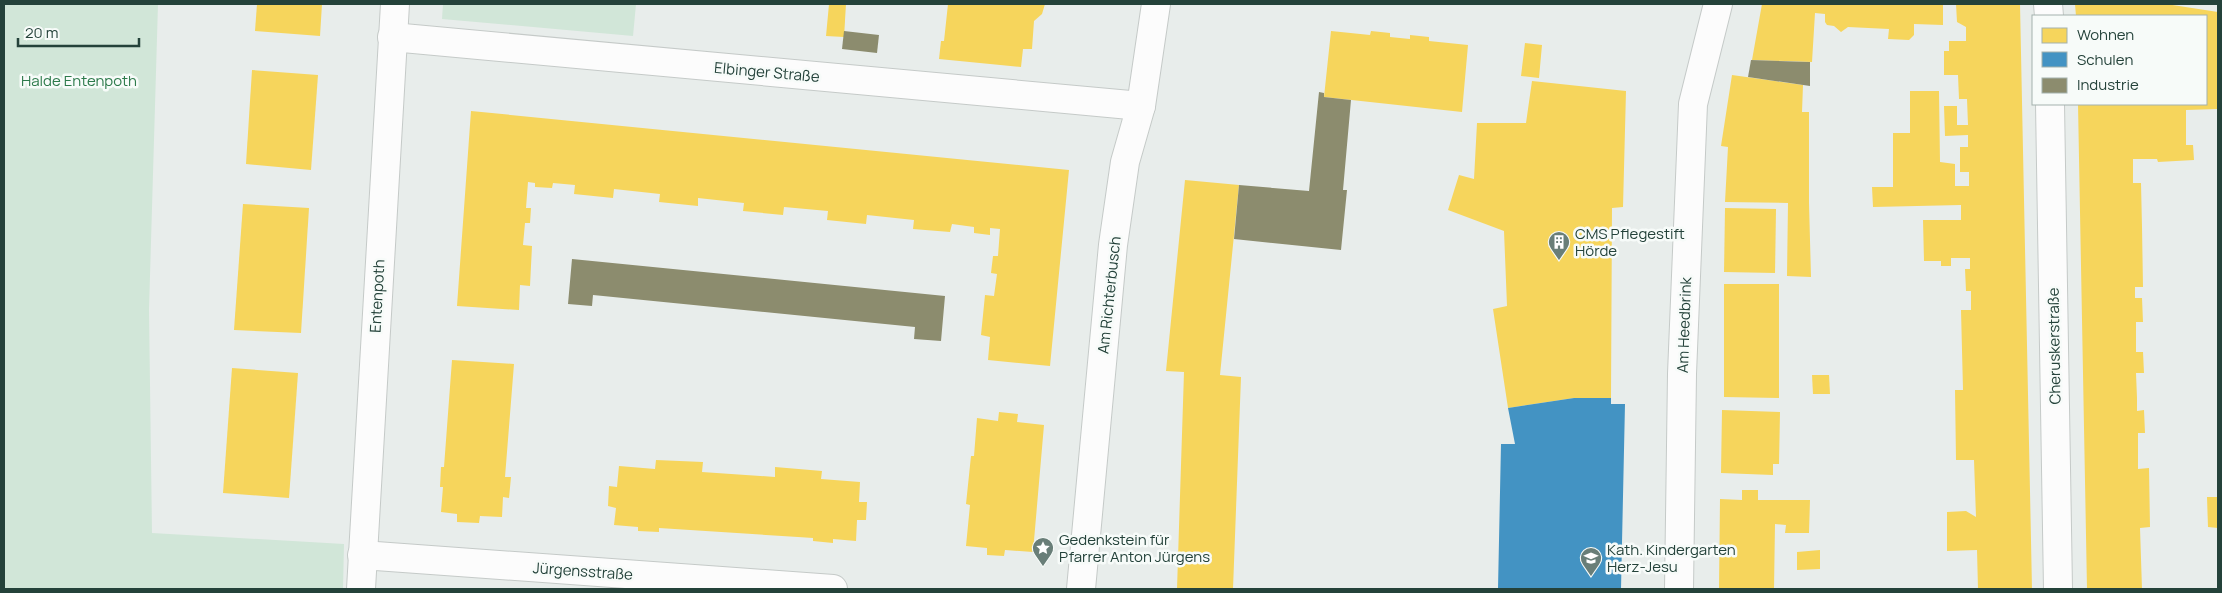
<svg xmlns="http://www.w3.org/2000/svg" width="2222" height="593" font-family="Manrope,sans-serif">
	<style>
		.green { fill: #d1e6d8 }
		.homes { fill: #f6d55c }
		.schools { fill: #4393c3 }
		.industry { fill: #8c8c6e }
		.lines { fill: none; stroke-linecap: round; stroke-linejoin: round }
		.minor-casing { stroke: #c5cac8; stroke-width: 30 }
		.minor { stroke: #fcfcfc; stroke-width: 28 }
		.labels { text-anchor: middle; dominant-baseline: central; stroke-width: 5; stroke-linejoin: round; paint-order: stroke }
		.street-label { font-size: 15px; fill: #24423a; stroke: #f7fbf9 }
		.park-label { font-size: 15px; fill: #2d7a4b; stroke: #f7fbf9 }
		.poi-label { font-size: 15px; fill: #24423a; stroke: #f7fbf9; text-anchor: start }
	</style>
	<rect width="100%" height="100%" fill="#e8edeb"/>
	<g class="green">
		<path d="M 4,4 L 158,4 L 149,310 L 152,533 L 344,544 L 343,589 L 4,589 Z"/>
		<path d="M 443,4 L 636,4 L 633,36 L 442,19 Z"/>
	</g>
	<g class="homes">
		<path d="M 257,4 L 322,4 L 320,36 L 255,31 Z"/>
		<path d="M 829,4 L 846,4 L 844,37 L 826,36 Z"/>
		<path d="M 948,4 L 1045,4 L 1042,14 L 1034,21 L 1032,49 L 1023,49 L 1021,67 L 939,59 L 941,41 L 944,41 Z"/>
		<path d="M 1762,4 L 1943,4 L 1943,25 L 1914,24 L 1914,35 L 1909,40 L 1888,39 L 1889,29 L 1848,27 L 1841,32 L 1834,26 L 1827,25 L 1825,22 L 1825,14 L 1815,13 L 1812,62 L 1752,60 Z"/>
		<path d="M 1956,4 L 2020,4 L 2032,589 L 1978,589 L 1977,550 L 1947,551 L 1947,512 L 1966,511 L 1976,517 L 1974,460 L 1956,460 L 1955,390 L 1963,390 L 1961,310 L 1971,310 L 1971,291 L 1966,291 L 1965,269 L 1970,269 L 1970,258 L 1951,258 L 1951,266 L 1941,266 L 1941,261 L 1924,261 L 1923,220 L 1961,220 L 1961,205 L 1873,207 L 1872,187 L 1893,187 L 1893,133 L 1910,133 L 1910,91 L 1939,91 L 1940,162 L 1955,164 L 1955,186 L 1969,186 L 1969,172 L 1960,172 L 1960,147 L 1968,147 L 1968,135 L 1945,136 L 1944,106 L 1957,106 L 1957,125 L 1968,125 L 1967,99 L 1959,99 L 1958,75 L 1944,75 L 1944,51 L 1949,51 L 1949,41 L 1966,41 L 1966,27 L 1957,22 Z"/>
		<path d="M 2075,4 L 2166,4 L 2218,12 L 2217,109 L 2186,110 L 2186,145 L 2193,145 L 2194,160 L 2158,162 L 2157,159 L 2133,159 L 2133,183 L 2141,183 L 2142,227 L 2143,287 L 2135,287 L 2135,298 L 2142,298 L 2143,322 L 2136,322 L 2136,352 L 2143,352 L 2144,373 L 2136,373 L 2137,398 L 2137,411 L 2144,410 L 2145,433 L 2138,433 L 2138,469 L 2149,468 L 2150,527 L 2140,528 L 2142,589 L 2087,589 L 2078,104 L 2206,104 L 2206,16 L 2076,16 Z"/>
		<path d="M 1331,31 L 1370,35 L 1371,31 L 1390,33 L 1390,37 L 1410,39 L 1410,35 L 1429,37 L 1429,41 L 1468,45 L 1462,112 L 1324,97 Z"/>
		<path d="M 1525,43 L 1542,45 L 1539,78 L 1521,76 Z"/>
		<path d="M 252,70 L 318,75 L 311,170 L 246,164 Z"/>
		<path d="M 1732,75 L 1803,85 L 1802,112 L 1809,112 L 1809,203 L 1811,277 L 1787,276 L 1788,203 L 1725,202 L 1728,147 L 1721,146 Z"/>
		<path d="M 1532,81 L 1626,91 L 1623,207 L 1612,208 L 1611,398 L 1574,398 L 1508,408 L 1493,309 L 1507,306 L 1504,231 L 1448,210 L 1459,175 L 1474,179 L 1477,123 L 1526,123 Z"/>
		<path d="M 471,111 L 1069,170 L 1050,366 L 988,360 L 990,337 L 981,335 L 985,295 L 994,296 L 997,274 L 991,273 L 993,256 L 998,256 L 1000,229 L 990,228 L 990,235 L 974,233 L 974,227 L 952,224 L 950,232 L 913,229 L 914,220 L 867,215 L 866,224 L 827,220 L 828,211 L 784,207 L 783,215 L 743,211 L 744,203 L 698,198 L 698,206 L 659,202 L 660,194 L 614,189 L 613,198 L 574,194 L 575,185 L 553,183 L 552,188 L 535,187 L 535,183 L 528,182 L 526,208 L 531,208 L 530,223 L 525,223 L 523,245 L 532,246 L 530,286 L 520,285 L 519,310 L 457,306 Z"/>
		<path d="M 1185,180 L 1239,185 L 1220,375 L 1241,377 L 1233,589 L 1177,589 L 1184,372 L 1166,371 Z"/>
		<path d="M 243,204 L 309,208 L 301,333 L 234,330 Z"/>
		<path d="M 1725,208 L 1776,209 L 1775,273 L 1724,272 Z"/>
		<path d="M 1724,284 L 1779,284 L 1779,398 L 1724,397 Z"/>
		<path d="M 452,360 L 514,364 L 505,477 L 511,477 L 509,498 L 503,497 L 502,517 L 480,516 L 479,523 L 457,522 L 457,514 L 441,512 L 443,487 L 440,487 L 441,467 L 444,467 Z"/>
		<path d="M 232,368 L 298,373 L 289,498 L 223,493 Z"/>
		<path d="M 1812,375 L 1829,375 L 1830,394 L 1813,394 Z"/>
		<path d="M 1722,410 L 1780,412 L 1779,464 L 1773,464 L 1773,475 L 1721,473 Z"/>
		<path d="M 999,412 L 1018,414 L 1017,422 L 1044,425 L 1033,552 L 1005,550 L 1004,556 L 987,555 L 987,548 L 966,546 L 970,505 L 966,504 L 971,456 L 974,456 L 977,418 L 998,421 Z"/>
		<path d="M 656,460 L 703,462 L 702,472 L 775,477 L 775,467 L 822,471 L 821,479 L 860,482 L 859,502 L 867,502 L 866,520 L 857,520 L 856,541 L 833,539 L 833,543 L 813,541 L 813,538 L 798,537 L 659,528 L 659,532 L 638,531 L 638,527 L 614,525 L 616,508 L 608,506 L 609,486 L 617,487 L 619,466 L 655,469 Z"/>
		<path d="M 1742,490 L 1758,490 L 1758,500 L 1810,500 L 1809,533 L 1785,533 L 1786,525 L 1775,524 L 1774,589 L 1719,589 L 1720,499 L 1742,500 Z"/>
		<path d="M 2207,497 L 2218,497 L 2218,528 L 2208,527 Z"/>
		<path d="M 1820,550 L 1820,569 L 1797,570 L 1797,552 Z"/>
	</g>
	<path class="schools" d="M 1574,398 L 1611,398 L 1611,404 L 1625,404 L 1621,589 L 1498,589 L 1501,444 L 1515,444 L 1508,408 Z"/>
	<g class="industry">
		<path d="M 844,31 L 879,35 L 877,53 L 842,49 Z"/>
		<path d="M 1751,60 L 1810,62 L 1810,86 L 1748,77 Z"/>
		<path d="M 1319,92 L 1324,93 L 1324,97 L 1351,100 L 1343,190 L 1347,190 L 1341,250 L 1234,239 L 1239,185 L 1309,191 Z"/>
		<path d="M 572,259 L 945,296 L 941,341 L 914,339 L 915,327 L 593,295 L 592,306 L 568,304 Z"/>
	</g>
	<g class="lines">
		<g class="minor-casing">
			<g id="minor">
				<path d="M 2048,4 L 2049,16"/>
				<path d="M 392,37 L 1141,106"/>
				<path d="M 2050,104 L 2058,589"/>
				<path d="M 362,555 L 833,589"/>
				<path d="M 361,589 L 395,4"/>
				<path d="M 1081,589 L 1113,245 L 1125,162 L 1141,106 L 1156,4"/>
				<path d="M 1679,589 L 1682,374 L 1693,104 L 1718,4"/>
			</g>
		</g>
		<use href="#minor" class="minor"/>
	</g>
	<defs>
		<g id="building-pin" transform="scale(1.125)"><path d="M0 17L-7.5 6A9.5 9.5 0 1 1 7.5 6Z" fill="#697e78" stroke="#f7fbf9"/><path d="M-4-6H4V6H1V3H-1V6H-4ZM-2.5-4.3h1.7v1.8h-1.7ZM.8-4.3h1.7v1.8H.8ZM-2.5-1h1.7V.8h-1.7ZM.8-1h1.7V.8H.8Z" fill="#fff"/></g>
		<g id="sight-pin" transform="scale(1.125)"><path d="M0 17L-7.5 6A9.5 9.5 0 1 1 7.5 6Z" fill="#697e78" stroke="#f7fbf9"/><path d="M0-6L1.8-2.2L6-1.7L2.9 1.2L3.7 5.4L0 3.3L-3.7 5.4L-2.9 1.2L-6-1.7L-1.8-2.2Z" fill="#fff"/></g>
		<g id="school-pin" transform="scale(1.125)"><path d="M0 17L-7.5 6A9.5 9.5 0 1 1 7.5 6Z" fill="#697e78" stroke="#f7fbf9"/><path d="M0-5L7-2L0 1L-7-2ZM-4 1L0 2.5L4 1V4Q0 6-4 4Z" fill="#fff"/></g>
	</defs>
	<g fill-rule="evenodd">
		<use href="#building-pin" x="1559" y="242"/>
		<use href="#sight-pin" x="1043" y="548"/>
		<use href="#school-pin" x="1591" y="558"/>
	</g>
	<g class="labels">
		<g class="street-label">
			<text transform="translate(767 72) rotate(5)">Elbinger Straße</text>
			<text transform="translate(1109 295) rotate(-84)">Am Richterbusch</text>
			<text transform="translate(377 296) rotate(-87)">Entenpoth</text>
			<text transform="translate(1684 325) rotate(-88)">Am Heedbrink</text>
			<text transform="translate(2054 346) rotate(-91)">Cheruskerstraße</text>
			<text transform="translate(583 571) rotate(4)">Jürgensstraße</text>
		</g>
		<g class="park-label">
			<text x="79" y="80">Halde Entenpoth</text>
		</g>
		<g class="poi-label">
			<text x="1575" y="233">CMS Pflegestift<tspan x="1575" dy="17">Hörde</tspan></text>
			<text x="1059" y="539">Gedenkstein für<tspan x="1059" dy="17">Pfarrer Anton Jürgens</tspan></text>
			<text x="1607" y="549">Kath. Kindergarten<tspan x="1607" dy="17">Herz-Jesu</tspan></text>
		</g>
	</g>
	<rect width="2222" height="593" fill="none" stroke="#24423a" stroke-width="10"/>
	<rect x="2032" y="15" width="175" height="90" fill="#f7fbf9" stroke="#a3b1ad"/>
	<rect x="2042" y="28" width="25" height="15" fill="#f6d55c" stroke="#a3b1ad"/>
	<text x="2077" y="40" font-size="15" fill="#24423a">Wohnen</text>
	<rect x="2042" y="52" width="25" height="15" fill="#4393c3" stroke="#a3b1ad"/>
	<text x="2077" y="65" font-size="15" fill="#24423a">Schulen</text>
	<rect x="2042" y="78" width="25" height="15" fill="#8c8c6e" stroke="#a3b1ad"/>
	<text x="2077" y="90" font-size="15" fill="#24423a">Industrie</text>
	<path d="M18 38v8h121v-8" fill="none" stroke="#24423a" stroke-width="2.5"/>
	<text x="25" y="38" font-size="15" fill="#24423a" stroke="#f7fbf9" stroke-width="4" paint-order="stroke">20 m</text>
</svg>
